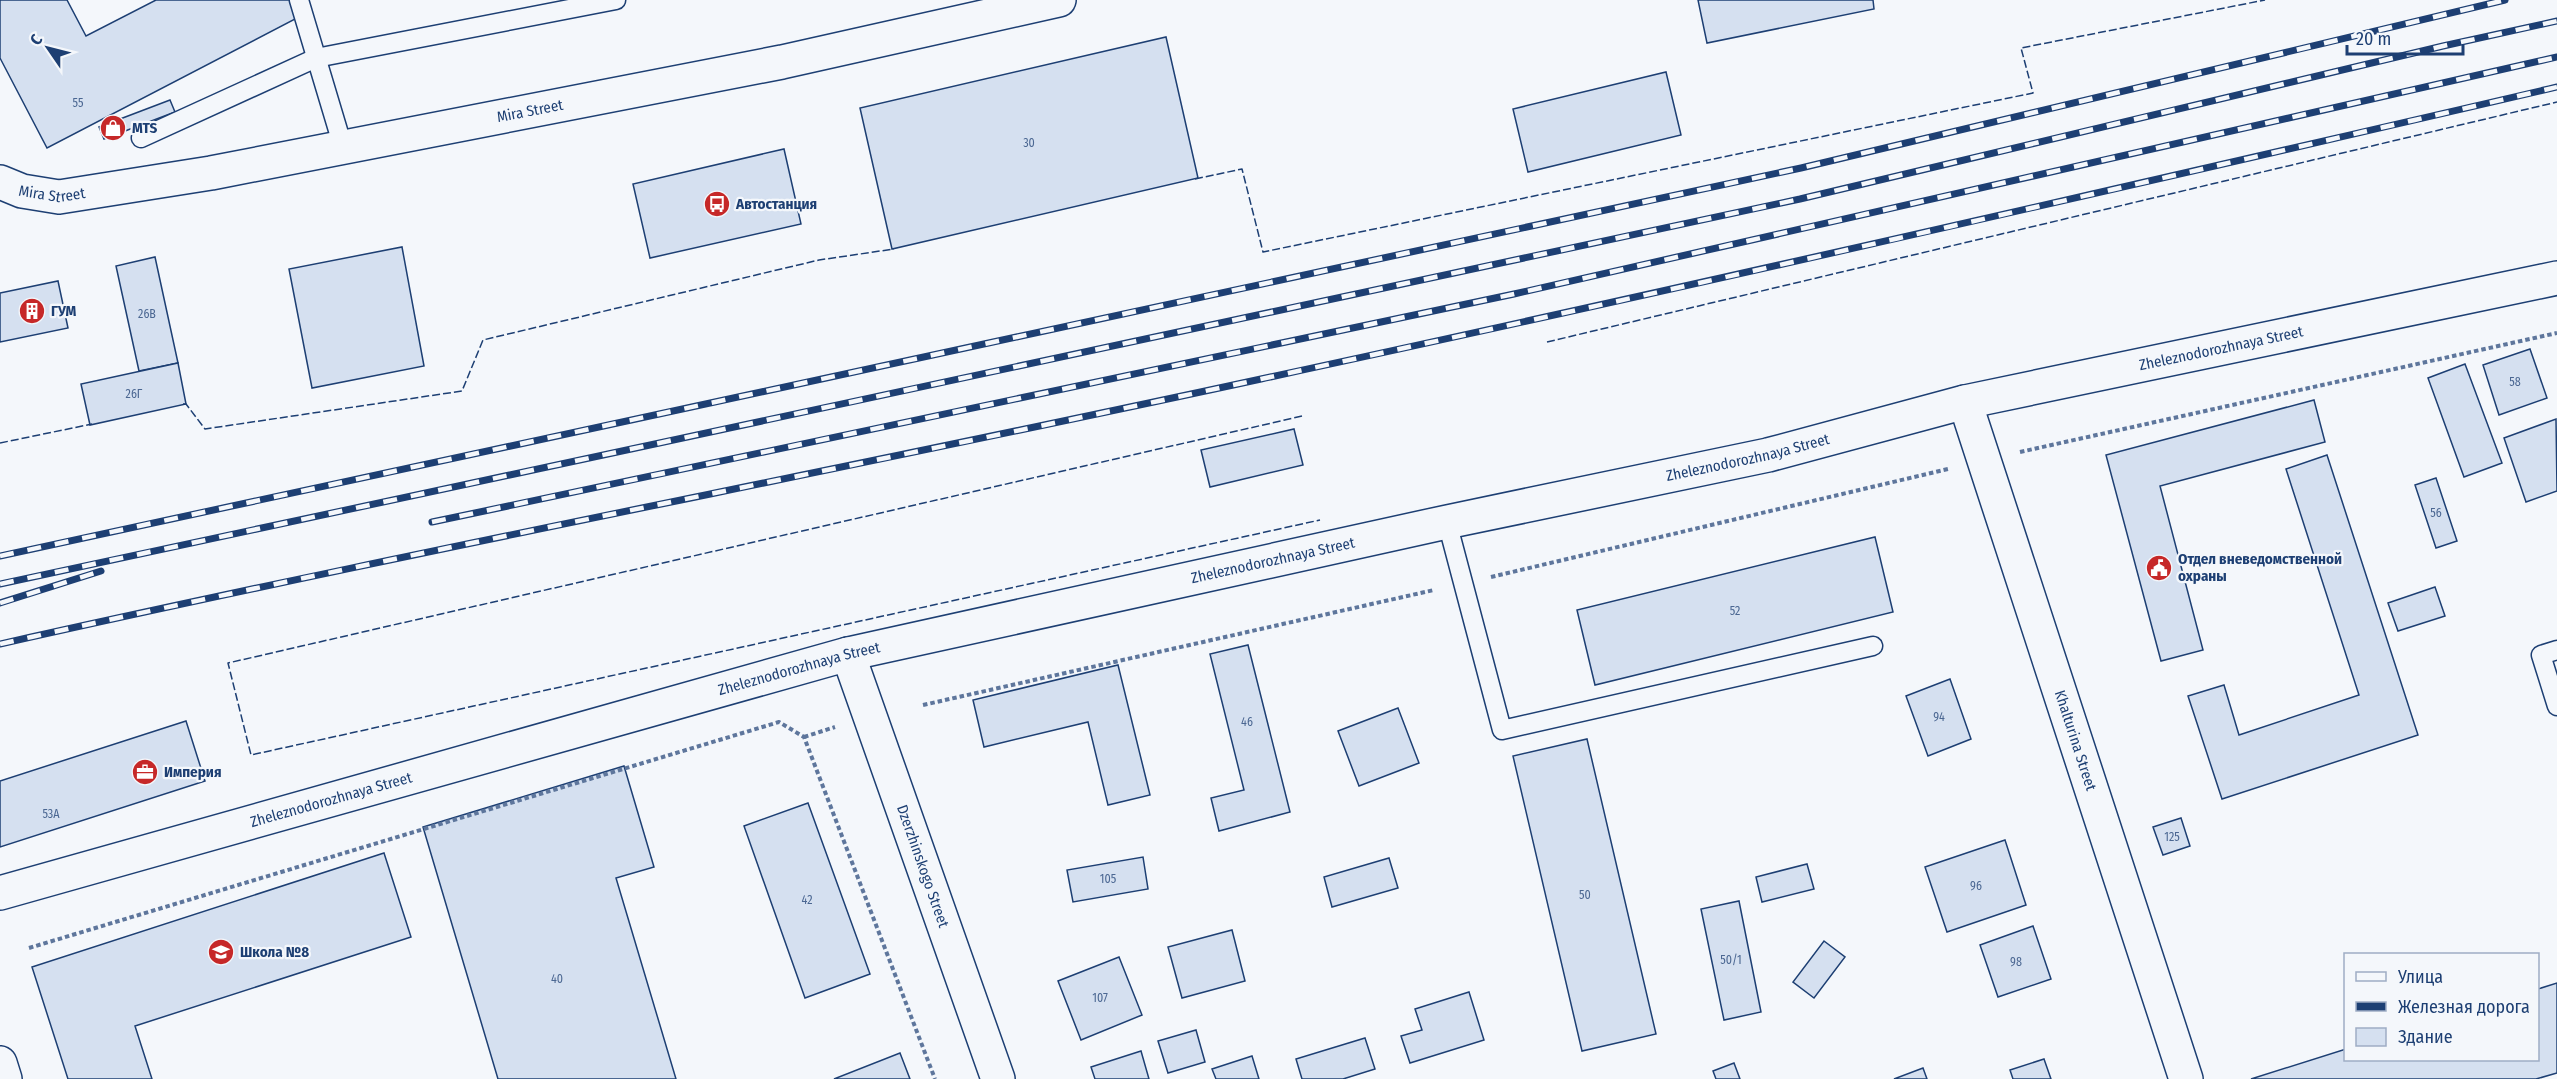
<svg xmlns="http://www.w3.org/2000/svg" width="2557" height="1079" font-family="'Fira Sans Condensed',sans-serif">
	<style>
		.building { fill: #d5e0f0; stroke: #1d3f73; stroke-width: 1.5 }
		.lines { fill: none; stroke-linecap: round; stroke-linejoin: round }
		.service-casing { stroke: #1d3f73; stroke-width: 21 }
		.minor-casing { stroke: #1d3f73; stroke-width: 36 }
		.primary-casing { stroke: #1d3f73; stroke-width: 36 }
		.path { stroke: #5e769c; stroke-width: 4; stroke-dasharray: 4.5 3; stroke-linecap: butt }
		.service { stroke: #f4f7fb; stroke-width: 18 }
		.minor { stroke: #f4f7fb; stroke-width: 33 }
		.primary { stroke: #f4f7fb; stroke-width: 33 }
		.rail-casing { stroke: #1d3f73; stroke-width: 7 }
		.rail { stroke: #f4f7fb; stroke-width: 4.5; stroke-dasharray: 14; stroke-linecap: butt }
		.fence { stroke: #1d3f73; stroke-width: 1.5; stroke-dasharray: 8 3; stroke-linecap: butt }
		.labels { text-anchor: middle; dominant-baseline: central; stroke-width: 4.5; stroke-linejoin: round; paint-order: stroke }
		.number-label { font-size: 12px; fill: #4b6792 }
		.street-label { font-size: 15px; fill: #1d3f73; stroke: #f4f7fb }
		.poi-label { font-size: 15px; font-weight: bold; fill: #1d3f73; stroke: #f4f7fb; text-anchor: start }
	</style>
	<rect width="100%" height="100%" fill="#f4f7fb"/>
	<g class="building">
		<path d="M 0,0 L 67,0 L 86,36 L 156,0 L 290,0 L 299,17 L 47,148 L 0,58 Z"/>
		<path d="M 1698,0 L 1873,0 L 1874,9 L 1707,43 Z"/>
		<path d="M 1166,37 L 1198,178 L 892,249 L 860,108 Z"/>
		<path d="M 1666,72 L 1681,135 L 1528,172 L 1513,109 Z"/>
		<path d="M 170,100 L 175,112 L 104,139 L 99,127 Z"/>
		<path d="M 784,149 L 801,224 L 650,258 L 633,184 Z"/>
		<path d="M 402,247 L 424,366 L 312,388 L 289,269 Z"/>
		<path d="M 155,257 L 178,363 L 139,371 L 116,266 Z"/>
		<path d="M 58,281 L 68,328 L 0,342 L 0,293 Z"/>
		<path d="M 2530,349 L 2547,398 L 2499,415 L 2483,365 Z"/>
		<path d="M 178,363 L 186,404 L 90,425 L 81,384 Z"/>
		<path d="M 2465,364 L 2502,463 L 2464,477 L 2428,378 Z"/>
		<path d="M 2314,400 L 2325,442 L 2160,486 L 2203,650 L 2161,661 L 2106,455 Z"/>
		<path d="M 2556,419 L 2557,491 L 2526,502 L 2504,438 Z"/>
		<path d="M 1294,429 L 1303,465 L 1210,487 L 1201,450 Z"/>
		<path d="M 2327,455 L 2418,735 L 2222,799 L 2188,696 L 2224,685 L 2239,735 L 2359,695 L 2286,469 Z"/>
		<path d="M 2436,478 L 2457,541 L 2436,548 L 2415,485 Z"/>
		<path d="M 1875,537 L 1893,612 L 1595,685 L 1577,610 Z"/>
		<path d="M 2435,587 L 2445,616 L 2398,631 L 2388,603 Z"/>
		<path d="M 1248,645 L 1290,812 L 1219,831 L 1211,798 L 1244,790 L 1210,654 Z"/>
		<path d="M 1118,665 L 1150,795 L 1108,805 L 1088,722 L 984,747 L 973,700 Z"/>
		<path d="M 1950,679 L 1971,739 L 1928,756 L 1906,696 Z"/>
		<path d="M 1398,708 L 1419,763 L 1359,786 L 1338,731 Z"/>
		<path d="M 186,721 L 205,781 L 0,847 L 0,781 Z"/>
		<path d="M 1587,739 L 1656,1034 L 1582,1051 L 1513,756 Z"/>
		<path d="M 624,766 L 654,867 L 616,878 L 676,1079 L 498,1079 L 423,827 Z"/>
		<path d="M 808,803 L 870,974 L 805,998 L 744,826 Z"/>
		<path d="M 2181,818 L 2190,846 L 2163,855 L 2153,827 Z"/>
		<path d="M 2005,840 L 2026,905 L 1947,932 L 1925,867 Z"/>
		<path d="M 384,853 L 411,937 L 135,1026 L 152,1079 L 68,1079 L 32,967 Z"/>
		<path d="M 1143,857 L 1148,889 L 1073,902 L 1067,870 Z"/>
		<path d="M 1389,858 L 1398,888 L 1332,907 L 1324,877 Z"/>
		<path d="M 1807,864 L 1814,889 L 1762,902 L 1756,877 Z"/>
		<path d="M 1739,901 L 1761,1012 L 1724,1020 L 1701,909 Z"/>
		<path d="M 2033,926 L 2051,979 L 1998,997 L 1980,945 Z"/>
		<path d="M 1232,930 L 1245,981 L 1182,998 L 1168,947 Z"/>
		<path d="M 1824,941 L 1845,957 L 1814,998 L 1793,982 Z"/>
		<path d="M 1119,957 L 1142,1015 L 1081,1040 L 1058,981 Z"/>
		<path d="M 2557,983 L 2557,1073 L 2536,1079 L 2251,1079 L 2346,1049 L 2346,1060 L 2538,1060 L 2538,989 Z"/>
		<path d="M 1469,992 L 1484,1040 L 1410,1063 L 1401,1036 L 1422,1030 L 1415,1009 Z"/>
		<path d="M 1196,1030 L 1205,1062 L 1168,1073 L 1158,1041 Z"/>
		<path d="M 1365,1038 L 1375,1069 L 1343,1079 L 1302,1079 L 1296,1059 Z"/>
		<path d="M 1141,1051 L 1149,1079 L 1095,1079 L 1091,1067 Z"/>
		<path d="M 900,1053 L 910,1079 L 834,1079 Z"/>
		<path d="M 1252,1056 L 1259,1079 L 1216,1079 L 1212,1069 Z"/>
		<path d="M 2044,1059 L 2051,1079 L 2013,1079 L 2010,1070 Z"/>
		<path d="M 1734,1063 L 1740,1079 L 1716,1079 L 1713,1071 Z"/>
		<path d="M 1923,1068 L 1927,1079 L 1894,1079 Z"/>
	</g>
	<g class="lines">
		<g class="service-casing">
			<g id="service">
				<path d="M 299,0 L 343,147"/>
				<path d="M 141,138 L 316,58 L 616,0"/>
				<path d="M 1447,522 L 1502,730 L 1873,646"/>
				<path d="M 2557,650 L 2541,655 L 2557,706"/>
			</g>
		</g>
		<g class="minor-casing">
			<g id="minor">
				<path id="s1" d="M 1965,402 L 2186,1079"/>
				<path id="s2" d="M 848,654 L 998,1079"/>
				<path id="s3" d="M 0,893 L 848,654 L 1447,522 L 1768,455 L 1965,402 L 2557,278"/>
				<path d="M 0,1063 L 5,1079"/>
			</g>
		</g>
		<g class="primary-casing">
			<g id="primary">
				<path id="s4" d="M 0,182 L 22,191 L 59,197 L 211,173 L 782,62 L 1059,0"/>
			</g>
		</g>
		<g class="path">
			<path d="M 2020,452 L 2557,333"/>
			<path d="M 1491,577 L 1948,469"/>
			<path d="M 923,705 L 1434,590"/>
			<path d="M 804,737 L 835,727"/>
			<path d="M 29,948 L 779,722 L 804,737 L 935,1079"/>
		</g>
		<use href="#service" class="service"/>
		<use href="#minor" class="minor"/>
		<use href="#primary" class="primary"/>
		<g class="rail-casing">
			<g id="rail">
				<path d="M 432,522 L 1514,294 L 2557,57"/>
				<path d="M 0,556 L 1801,168 L 2505,0"/>
				<path d="M 0,584 L 1800,199 L 2443,46 L 2557,21"/>
				<path d="M 0,603 L 101,571"/>
				<path d="M 0,644 C 419,550 841,470 1261,379 C 1694,286 2126,187 2557,87"/>
			</g>
		</g>
		<use href="#rail" class="rail"/>
		<g class="fence">
			<path d="M 1195,179 L 1242,169 L 1263,252 L 2033,93 L 2021,48 L 2265,0"/>
			<path d="M 1547,342 L 2557,102"/>
			<path d="M 183,404 L 186,404 L 205,429 L 462,391 L 483,340 L 819,260 L 894,249"/>
			<path d="M 1302,416 L 228,663 L 251,755 L 1320,520"/>
			<path d="M 0,443 L 92,424"/>
		</g>
	</g>
	<defs>
		<g id="shop-disc" transform="scale(1.35)"><circle r="9.5" fill="#c62828" stroke="#f4f7fb"/><path d="M-5-2.5h2.3a2.7 3.5 0 0 1 5.4 0H5L5.5 6h-11ZM-1.5-2.5h3a1.5 2.3 0 0 0-3 0Z" fill="#fff"/></g>
		<g id="bus-disc" transform="scale(1.35)"><circle r="9.5" fill="#c62828" stroke="#f4f7fb"/><path d="M-5-6H5V4H4V6H2V4H-2V6H-4V4H-5ZM-3.5-4V0h7V-4ZM-3.5 1.2v1.5H-2V1.2ZM2 1.2v1.5H3.5V1.2Z" fill="#fff"/></g>
		<g id="building-disc" transform="scale(1.35)"><circle r="9.5" fill="#c62828" stroke="#f4f7fb"/><path d="M-4-6H4V6H1V3H-1V6H-4ZM-2.5-4.3h1.7v1.8h-1.7ZM.8-4.3h1.7v1.8H.8ZM-2.5-1h1.7V.8h-1.7ZM.8-1h1.7V.8H.8Z" fill="#fff"/></g>
		<g id="civic-disc" transform="scale(1.35)"><circle r="9.5" fill="#c62828" stroke="#f4f7fb"/><path d="M-.6-6.5H3V-4.5H.6V-3L4-1V1h2V6H-6V1h2V-1L-.6-3ZM-1.2 2.5V6h2.4V2.5Z" fill="#fff"/></g>
		<g id="office-disc" transform="scale(1.35)"><circle r="9.5" fill="#c62828" stroke="#f4f7fb"/><path d="M-6-3h4V-5.5h4V-3h4V5H-6ZM-1-4.5V-3h2v-1.5ZM-6 0V1H6V0Z" fill="#fff"/></g>
		<g id="school-disc" transform="scale(1.35)"><circle r="9.5" fill="#c62828" stroke="#f4f7fb"/><path d="M0-5L7-2L0 1L-7-2ZM-4 1L0 2.5L4 1V4Q0 6-4 4Z" fill="#fff"/></g>
	</defs>
	<g fill-rule="evenodd">
		<use href="#shop-disc" x="113" y="128"/>
		<use href="#bus-disc" x="717" y="204"/>
		<use href="#building-disc" x="32" y="311"/>
		<use href="#civic-disc" x="2159" y="568"/>
		<use href="#office-disc" x="145" y="772"/>
		<use href="#school-disc" x="221" y="952"/>
	</g>
	<g class="labels">
		<g class="number-label">
			<text x="78" y="103">55</text>
			<text x="1029" y="143">30</text>
			<text x="147" y="314">26В</text>
			<text x="2515" y="382">58</text>
			<text x="134" y="394">26Г</text>
			<text x="2436" y="513">56</text>
			<text x="1735" y="611">52</text>
			<text x="1939" y="717">94</text>
			<text x="1247" y="722">46</text>
			<text x="51" y="814">53А</text>
			<text x="2172" y="837">125</text>
			<text x="1108" y="879">105</text>
			<text x="1976" y="886">96</text>
			<text x="1585" y="895">50</text>
			<text x="807" y="900">42</text>
			<text x="1731" y="960">50/1</text>
			<text x="2016" y="962">98</text>
			<text x="557" y="979">40</text>
			<text x="1100" y="998">107</text>
		</g>
		<g class="street-label">
			<text stroke="none"><textPath href="#s4" startOffset="540">Mira Street</textPath></text>
			<text stroke="none"><textPath href="#s4" startOffset="54">Mira Street</textPath></text>
			<text stroke="none"><textPath href="#s3" startOffset="2288">Zheleznodorozhnaya Street</textPath></text>
			<text stroke="none"><textPath href="#s3" startOffset="1802">Zheleznodorozhnaya Street</textPath></text>
			<text stroke="none"><textPath href="#s3" startOffset="1316">Zheleznodorozhnaya Street</textPath></text>
			<text stroke="none"><textPath href="#s3" startOffset="830">Zheleznodorozhnaya Street</textPath></text>
			<text stroke="none"><textPath href="#s1" startOffset="356">Khalturina Street</textPath></text>
			<text stroke="none"><textPath href="#s3" startOffset="344">Zheleznodorozhnaya Street</textPath></text>
			<text stroke="none"><textPath href="#s2" startOffset="225">Dzerzhinskogo Street</textPath></text>
		</g>
		<g class="poi-label">
			<text x="132" y="128">MTS</text>
			<text x="736" y="204">Автостанция</text>
			<text x="51" y="311">ГУМ</text>
			<text x="2178" y="559">Отдел вневедомственной<tspan x="2178" dy="17">охраны</tspan></text>
			<text x="164" y="772">Империя</text>
			<text x="240" y="952">Школа №8</text>
		</g>
	</g>
	<rect x="2344" y="953" width="195" height="108" fill="#f4f7fb" stroke="#9eadc5" stroke-width="1.5"/>
	<rect x="2356" y="972" width="30" height="9" fill="#f4f7fb" stroke="#9eadc5" stroke-width="1.5"/>
	<text x="2398" y="983" font-size="18" fill="#1d3f73">Улица</text>
	<rect x="2356" y="1002" width="30" height="9" fill="#1d3f73" stroke="#9eadc5" stroke-width="1.5"/>
	<text x="2398" y="1013" font-size="18" fill="#1d3f73">Железная дорога</text>
	<rect x="2356" y="1028" width="30" height="18" fill="#d5e0f0" stroke="#9eadc5" stroke-width="1.5"/>
	<text x="2398" y="1043" font-size="18" fill="#1d3f73">Здание</text>
	<g transform="translate(48 48) rotate(305)" stroke="#f4f7fb" stroke-width="4.5" paint-order="stroke">
	<path d="M0-4.5L10 22L0 15L-10 22Z" fill="#1d3f73"/>
	<text y="-9" font-size="16" font-weight="bold" text-anchor="middle" fill="#1d3f73">С</text>
	</g>
	<path d="M2347 45v9h116v-9" fill="none" stroke="#1d3f73" stroke-width="3"/>
	<text x="2356" y="45" font-size="18" fill="#1d3f73" stroke="#f4f7fb" stroke-width="4.5" paint-order="stroke">20 m</text>
</svg>
